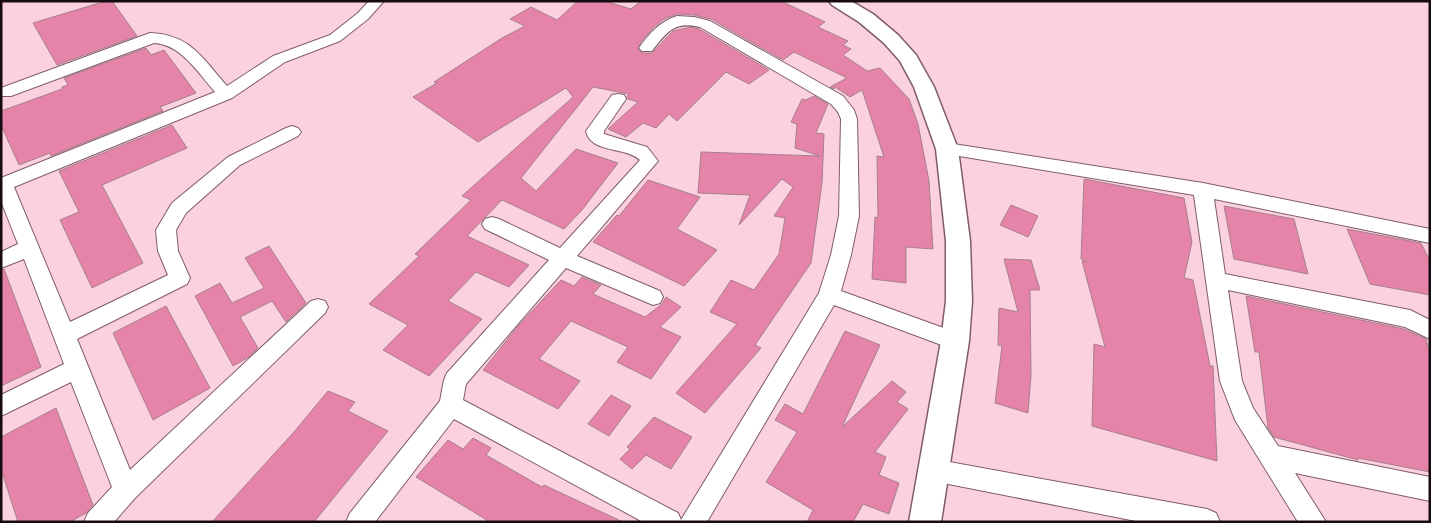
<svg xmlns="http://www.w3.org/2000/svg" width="1431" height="523" font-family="'IBM Plex Sans',sans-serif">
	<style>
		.building { fill: #e583a9; stroke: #a6808d }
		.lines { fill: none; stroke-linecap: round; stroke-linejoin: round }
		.minor-casing { stroke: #805c69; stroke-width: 2 }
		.tertiary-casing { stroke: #805c69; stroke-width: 3 }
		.minor { fill: #fff; fill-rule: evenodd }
		.tertiary { fill: #fff; fill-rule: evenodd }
	</style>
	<rect width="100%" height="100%" fill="#fbd1df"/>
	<g class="building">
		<path d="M 106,1 L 112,1 L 137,36 L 57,65 L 33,23 Z"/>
		<path d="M 578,1 L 605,1 L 631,9 L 641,1 L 781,1 L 825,22 L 818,27 L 848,41 L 843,45 L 851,49 L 843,55 L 867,71 L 880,68 L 909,99 L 918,124 L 929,181 L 933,249 L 906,247 L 906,283 L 872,279 L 875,217 L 878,218 L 877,156 L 884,157 L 862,90 L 850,97 L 835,87 L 834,89 L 830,87 L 847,78 L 794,52 L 783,60 L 711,19 L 694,15 L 677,14 L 664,19 L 654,27 L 641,42 L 638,49 L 642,53 L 652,53 L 673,31 L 691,27 L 699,29 L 769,70 L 749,84 L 726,72 L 677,121 L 669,114 L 656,128 L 643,123 L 626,137 L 608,129 L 638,102 L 628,99 L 627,96 L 629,94 L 593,87 L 521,178 L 536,191 L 576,149 L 618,163 L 582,210 L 564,229 L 502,200 L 467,236 L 529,265 L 509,287 L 476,272 L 448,301 L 482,319 L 429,376 L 383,350 L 408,325 L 369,304 L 419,256 L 415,254 L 471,200 L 462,196 L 573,97 L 566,88 L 478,142 L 413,97 L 437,83 L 434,82 L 502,38 L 525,26 L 510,19 L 531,7 L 557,20 Z"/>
		<path d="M 146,48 L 151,55 L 164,50 L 196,93 L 160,107 L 163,111 L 51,156 L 50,153 L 19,165 L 1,125 L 1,111 L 62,89 L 62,87 L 68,85 L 64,78 Z"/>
		<path d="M 814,96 L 828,104 L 816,133 L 824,134 L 822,183 L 811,263 L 755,345 L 761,348 L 705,413 L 676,393 L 737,324 L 710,312 L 731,280 L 754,290 L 779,254 L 785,218 L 774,216 L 793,187 L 782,179 L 739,225 L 750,195 L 698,193 L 701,152 L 820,156 L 795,148 L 797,124 L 791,122 L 802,99 L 806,100 Z"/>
		<path d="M 172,125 L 187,148 L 102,185 L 143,263 L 92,288 L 60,220 L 79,212 L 59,171 Z"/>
		<path d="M 1084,179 L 1184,198 L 1192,242 L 1184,278 L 1193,280 L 1210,366 L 1213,366 L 1217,461 L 1092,426 L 1094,344 L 1105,347 L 1082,261 L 1087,262 L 1081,259 Z"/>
		<path d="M 648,180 L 700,197 L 677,229 L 717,250 L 684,286 L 593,242 L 617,215 L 619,216 Z"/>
		<path d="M 1011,205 L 1038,216 L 1028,237 L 1000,225 Z"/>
		<path d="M 1224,206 L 1294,219 L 1308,274 L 1234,259 Z"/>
		<path d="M 1347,229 L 1421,243 L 1430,261 L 1430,295 L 1370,284 Z"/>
		<path d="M 269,246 L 306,303 L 286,322 L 272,301 L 240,317 L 258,348 L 249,357 L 233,366 L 195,296 L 220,283 L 232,303 L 264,288 L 245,258 Z"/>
		<path d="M 1004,259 L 1031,260 L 1040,290 L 1030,290 L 1031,375 L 1028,413 L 995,403 L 1002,346 L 998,345 L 999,308 L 1018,312 Z"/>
		<path d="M 4,269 L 41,367 L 1,386 L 1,270 Z"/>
		<path d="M 582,277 L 601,285 L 593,294 L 645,317 L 662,304 L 666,297 L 681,307 L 660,327 L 681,337 L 651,379 L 617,362 L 628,347 L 571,321 L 539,359 L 580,381 L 558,409 L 483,370 L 518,326 L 561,280 L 574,286 Z"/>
		<path d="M 1246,296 L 1404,329 L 1426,339 L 1430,355 L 1430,472 L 1358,458 L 1358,460 L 1274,437 L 1268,428 L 1259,352 L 1255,352 Z"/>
		<path d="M 166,306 L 210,388 L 153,420 L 113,333 Z"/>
		<path d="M 845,331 L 880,345 L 842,427 L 892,381 L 906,392 L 897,402 L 908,409 L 875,452 L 886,457 L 879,475 L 899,483 L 889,514 L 863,504 L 853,522 L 807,522 L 813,510 L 766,482 L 797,432 L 775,420 L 785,404 L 803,414 Z"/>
		<path d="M 328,391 L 355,402 L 348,411 L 388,431 L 314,522 L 212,522 L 294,432 Z"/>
		<path d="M 611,395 L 631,406 L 609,436 L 588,424 Z"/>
		<path d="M 56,408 L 93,505 L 86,513 L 70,522 L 18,522 L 1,469 L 1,437 Z"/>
		<path d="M 654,417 L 692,437 L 671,469 L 646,455 L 632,469 L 620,459 L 630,449 L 627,447 Z"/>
		<path d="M 473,438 L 491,448 L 486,455 L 542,487 L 544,485 L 623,522 L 490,522 L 416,477 L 448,440 L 463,449 Z"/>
	</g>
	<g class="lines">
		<g class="minor-casing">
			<g id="minor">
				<path d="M 369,1 L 384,1 L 368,19 L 340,41 L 285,62 L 232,98 L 14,187 L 70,322 L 168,275 L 158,251 L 156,230 L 172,203 L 228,157 L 286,128 L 292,126 L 298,128 L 301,132 L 298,136 L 240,165 L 186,213 L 176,230 L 178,251 L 190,278 L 187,284 L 77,339 L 130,470 L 311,301 L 318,299 L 325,301 L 328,307 L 325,313 L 135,498 L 114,522 L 84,522 L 88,513 L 112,487 L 71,382 L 1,416 L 1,395 L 64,364 L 24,259 L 1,268 L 1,252 L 18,244 L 1,201 L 1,178 L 215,92 C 199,74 181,44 154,43 L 11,96 L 1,96 L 1,88 L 150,33 C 190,34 203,59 227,86 L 273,56 L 330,35 L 358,13 Z"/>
				<path d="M 677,16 L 694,17 L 710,21 L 843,96 L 854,110 L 857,119 L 859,216 L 851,255 L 841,291 L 963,335 L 966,341 L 963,347 L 955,350 L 834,305 L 707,522 L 643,522 L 454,419 L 375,522 L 346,522 L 350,513 L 440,401 L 444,380 L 447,373 L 549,260 L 485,229 L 482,224 L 485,219 L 492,217 L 499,219 L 560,248 L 640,160 C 625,146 591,154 586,131 L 589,127 L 612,95 L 618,94 L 624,95 L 626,99 L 604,131 L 604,134 L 647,147 L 658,161 L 577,256 L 660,291 L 663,297 L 660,303 L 653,305 L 566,268 L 466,384 L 463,400 L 678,513 L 681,520 L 819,293 L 831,255 L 839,216 L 841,119 L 838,112 L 831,104 L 700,27 C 674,21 667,32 652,51 L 642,51 L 639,48 C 649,34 660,21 677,16 Z"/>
				<path d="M 947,143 L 1203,183 L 1430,229 L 1430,243 L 1214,199 L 1225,274 L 1410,310 L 1430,320 L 1430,339 L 1405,327 L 1228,290 L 1242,381 L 1253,408 L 1278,446 L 1430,477 L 1430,501 L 1295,473 L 1326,522 L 1298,522 L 1235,420 L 1220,381 L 1194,195 L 941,153 L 938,149 L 941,145 Z"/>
				<path d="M 933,459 L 1207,509 L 1216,513 L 1220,522 L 1141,522 L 933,481 L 924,478 L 921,470 L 924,462 Z"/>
			</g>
		</g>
		<g class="tertiary-casing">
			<path id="tertiary" d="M 829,1 L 851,1 L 873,14 L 898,35 L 916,55 L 934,87 L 958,149 L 970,241 L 972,301 L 969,341 L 941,522 L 909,522 L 941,341 L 946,301 L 946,241 L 936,149 L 914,87 L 900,61 L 884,43 L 859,22 L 832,5 Z"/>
		</g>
		<use href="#minor" class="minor"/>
		<use href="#tertiary" class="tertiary"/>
	</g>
	<rect width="1431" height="523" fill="none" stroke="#180b10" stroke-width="5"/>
</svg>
